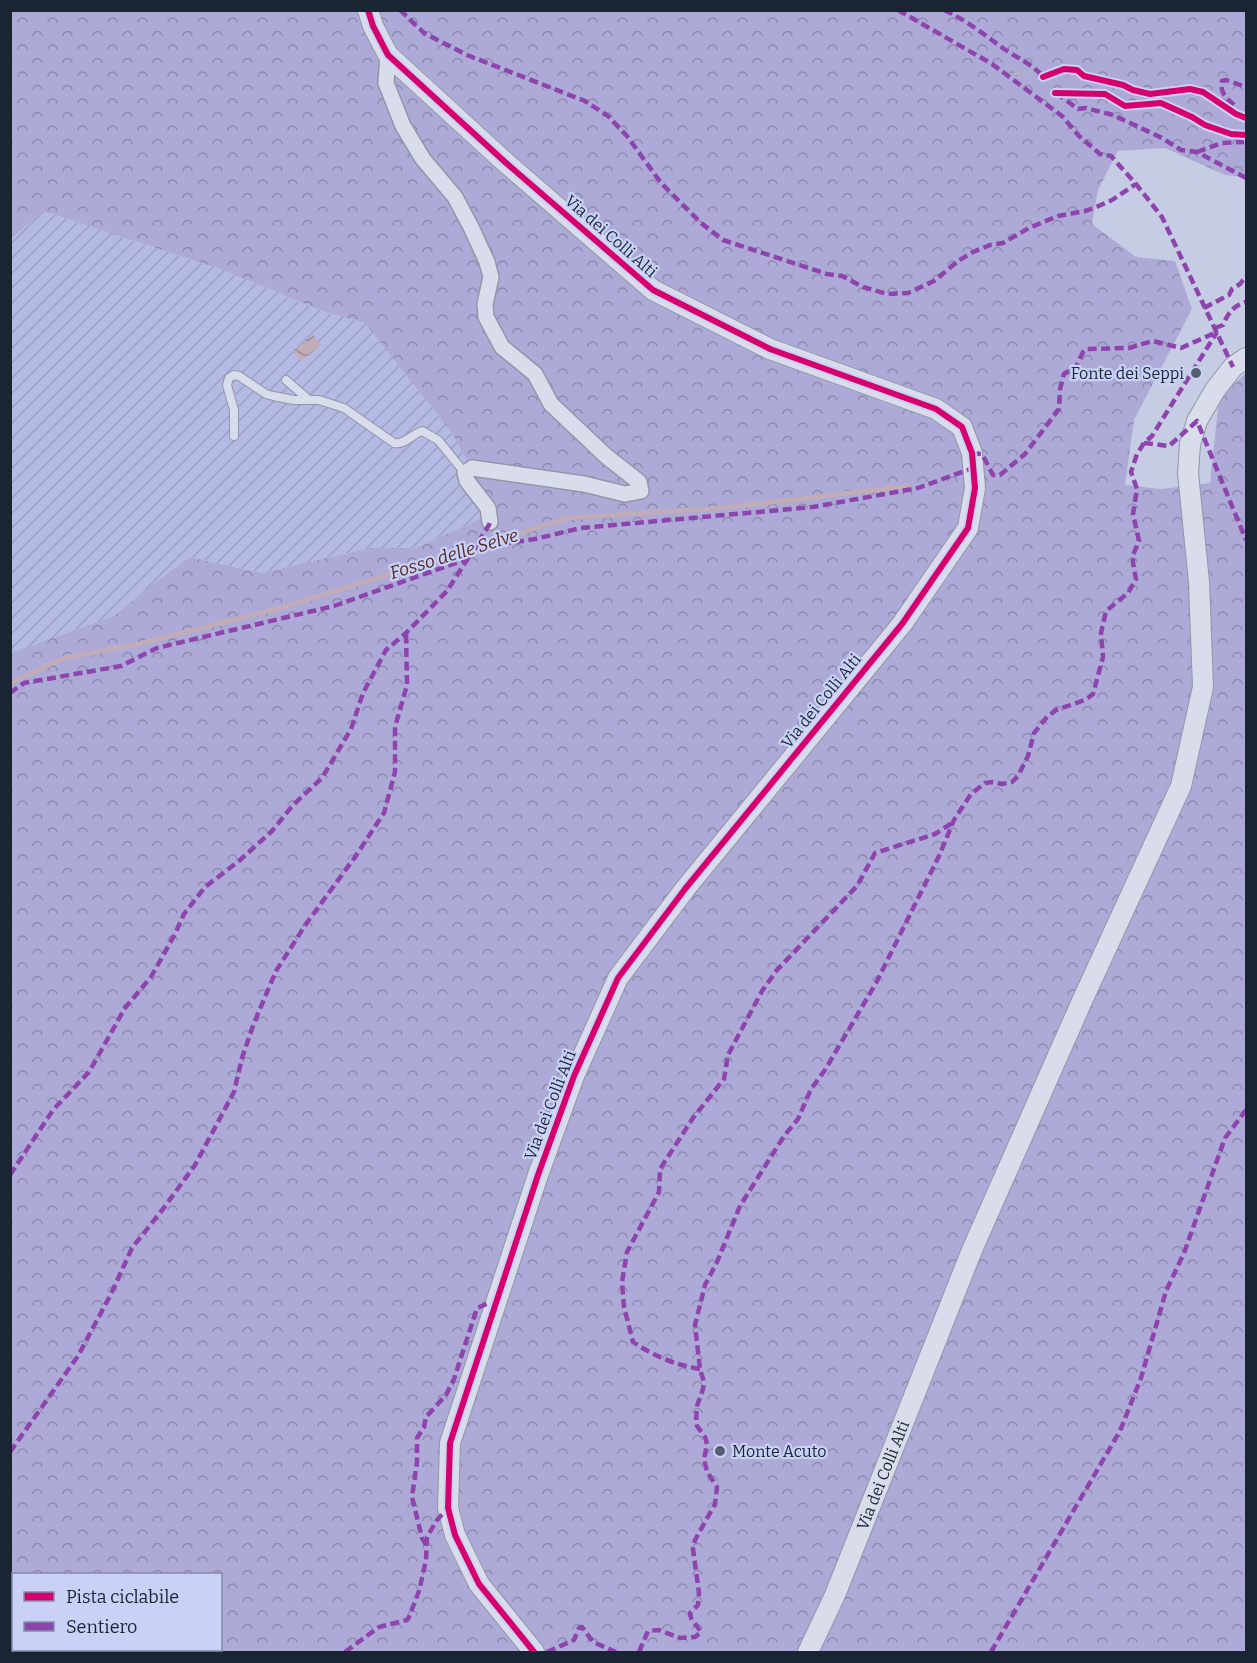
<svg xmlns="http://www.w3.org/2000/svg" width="1257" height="1663" font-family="Bitter,serif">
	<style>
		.farmland { fill: url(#farmland-furrows) }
		.forest { fill: url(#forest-crowns); fill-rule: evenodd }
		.water { fill: url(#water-waves) }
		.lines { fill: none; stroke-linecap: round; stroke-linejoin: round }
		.stream { stroke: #c1acb8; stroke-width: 4.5 }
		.service-casing { stroke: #9097a7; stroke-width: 10 }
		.minor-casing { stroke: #9097a7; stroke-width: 18 }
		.tertiary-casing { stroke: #9097a7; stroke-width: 22 }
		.path { stroke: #b0b5c3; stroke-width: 3; stroke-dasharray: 4.5 3; stroke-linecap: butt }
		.service { stroke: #d9dcea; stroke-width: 8 }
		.minor { stroke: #d9dcea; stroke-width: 15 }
		.tertiary { stroke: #d9dcea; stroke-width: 20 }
		.quiet { stroke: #8e44ad; stroke-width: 4.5; stroke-dasharray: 9 4.5; stroke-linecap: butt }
		.cycleway-casing { stroke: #c9d2f6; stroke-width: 10 }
		.cycleway { stroke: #d6006c; stroke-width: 6 }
		.poi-dot { fill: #565f71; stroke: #c9d2f6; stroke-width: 2 }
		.labels { text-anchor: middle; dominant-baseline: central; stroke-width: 4.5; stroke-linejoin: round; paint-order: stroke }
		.street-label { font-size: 16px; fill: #1a2534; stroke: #c9d2f6 }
		.poi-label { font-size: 16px; fill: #1a2534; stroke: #c9d2f6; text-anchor: end }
		.water-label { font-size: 18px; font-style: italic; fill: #552928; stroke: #c9d2f6 }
	</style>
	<defs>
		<pattern id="farmland-furrows" width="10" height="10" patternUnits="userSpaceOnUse" patternTransform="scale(1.5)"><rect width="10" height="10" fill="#b5bae4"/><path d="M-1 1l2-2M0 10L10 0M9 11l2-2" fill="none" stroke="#9ba0c4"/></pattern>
		<pattern id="forest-crowns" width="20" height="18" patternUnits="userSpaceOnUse" patternTransform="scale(1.5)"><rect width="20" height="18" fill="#aeaad7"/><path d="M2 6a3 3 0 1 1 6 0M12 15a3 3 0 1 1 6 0" fill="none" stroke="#8d8aaf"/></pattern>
		<pattern id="water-waves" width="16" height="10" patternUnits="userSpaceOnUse" patternTransform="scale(1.5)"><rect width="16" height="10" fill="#c1acb8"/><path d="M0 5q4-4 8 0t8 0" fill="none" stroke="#9c8c96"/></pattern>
	</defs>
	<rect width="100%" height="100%" fill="#c6cce3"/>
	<path class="farmland" d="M 43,211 L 223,270 L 322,311 L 366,323 L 452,433 L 493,513 L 415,548 L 370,548 L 261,573 L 190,557 L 150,586 L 114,616 L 11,653 L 11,239 Z"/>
	<path class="forest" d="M 11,11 L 1246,11 L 1246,177 L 1225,175 L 1165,148 L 1118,151 L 1098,190 L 1092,224 L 1136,257 L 1175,261 L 1192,309 L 1134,420 L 1125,485 L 1161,489 L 1210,483 L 1219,398 L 1246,373 L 1246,1652 L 11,1652 L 11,653 L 114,616 L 150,586 L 190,557 L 261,573 L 370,548 L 415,548 L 493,513 L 452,433 L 365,323 L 322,311 L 223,270 L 43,211 L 11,239 ZM 14,1574 L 220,1574 L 220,1650 L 14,1650 Z"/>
	<path class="water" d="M 313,335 L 321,345 L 301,361 L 293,351 Z"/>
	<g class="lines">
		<path class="stream" d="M 10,683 L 64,658 L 134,645 L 288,606 L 568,518 L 720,508 L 909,486"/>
		<g class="service-casing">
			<g id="service">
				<path d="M 286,380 L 309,400"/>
				<path d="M 234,436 L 234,410 L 227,385 L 229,378 L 234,375 L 239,376 L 266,394 L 273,396 L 294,400 L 319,400 L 344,408 L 394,443 C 405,445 412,434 422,431 L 438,440 L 465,473"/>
			</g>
		</g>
		<g class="minor-casing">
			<path id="minor" d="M 388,55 L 386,83 L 403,126 L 423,159 L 455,197 L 471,227 L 487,262 L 491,277 L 485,304 L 486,317 L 502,347 L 535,374 L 551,404 L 606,456 L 639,482 L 641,491 L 625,494 L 584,484 L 472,468 L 465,473 L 467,481 L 488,508 L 490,522"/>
		</g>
		<g class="tertiary-casing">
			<g id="tertiary">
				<path d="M 368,10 L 373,26 L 388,55 L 505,162 L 653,290 L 770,349 L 936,409 L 962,427 L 972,453 L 975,488 L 968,528 L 902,624 L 685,889 L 618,978 L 574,1076 L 538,1175 L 450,1443 L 448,1508 L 455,1535 L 479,1584 L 534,1652"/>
				<path id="s1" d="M 808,1652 L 835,1595 L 972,1250 L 1082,1001 L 1181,786 L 1203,687 L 1199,582 L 1188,473 L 1190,444 L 1197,421 L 1215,390 L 1233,367 L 1246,358"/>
			</g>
		</g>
		<path class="path" d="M 1007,75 L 1038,71"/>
		<use href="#service" class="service"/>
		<use href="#minor" class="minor"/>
		<use href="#tertiary" class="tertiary"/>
		<g class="quiet">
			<path d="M 400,10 L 424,33 L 467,55 L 585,101 L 608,116 L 627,136 L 661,183 L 701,223 L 723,240 L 827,274 L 842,276 L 863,287 L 887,294 L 908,293 L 934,281 L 958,261 L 973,252 L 990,245 L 1003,243 L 1029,228 L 1058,216 L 1085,211 L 1094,208 L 1112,200 L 1136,184"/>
			<path d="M 898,10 L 992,64 L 1062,116 L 1079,136 L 1100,154 L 1111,156 L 1136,184 L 1162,217 L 1233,367"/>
			<path d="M 944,10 C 966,20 985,35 1004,49 C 1019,59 1034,65 1045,79"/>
			<path d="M 1056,93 L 1078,109 L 1086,108 L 1113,115 L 1162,138 L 1181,150 L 1197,152 L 1246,178"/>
			<path d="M 1234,105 C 1227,99 1219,92 1222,81 L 1226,80 L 1246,87"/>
			<path d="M 1197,152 L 1222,143 L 1244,142"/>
			<path d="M 1204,308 L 1229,295 L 1232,289 L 1240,284 L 1246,276"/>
			<path d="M 1215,328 L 1223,325 C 1228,313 1234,305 1246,302"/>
			<path d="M 1144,443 L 1169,446 L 1197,421 L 1246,540"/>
			<path d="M 972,453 L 982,454 L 993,475 L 1000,475 L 1025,454 L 1059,409 L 1060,389 L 1064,374 L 1072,369 L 1075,369 L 1083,352 L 1086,349 L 1129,348 L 1153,341 L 1181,348 L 1217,332"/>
			<path d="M 475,548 L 535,539 L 581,528 L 813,507 L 918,488 L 973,468"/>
			<path d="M 10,693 L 24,683 L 121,666 L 157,648 L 334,606 L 467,559"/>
			<path d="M 10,1175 L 53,1110 L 89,1072 L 125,1008 L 151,977 L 175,934 L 184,914 L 205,887 L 239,861 L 272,831 L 293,805 L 322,778 L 351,729 L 363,693 L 386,650 L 406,633 L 447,591 L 489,525 L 490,522"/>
			<path d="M 700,1369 C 675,1365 654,1356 633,1342 L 624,1307 L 622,1282 L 627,1252 L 659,1192 L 660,1169 L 693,1118 L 724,1079 L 728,1055 L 762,991 L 777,970 L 857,886 L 875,853 L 935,834 L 952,823"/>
			<path d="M 10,1452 L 78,1356 L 111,1294 L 132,1248 L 163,1209 L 195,1165 L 234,1092 L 242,1058 L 254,1023 L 276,971 L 306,924 L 355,857 L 384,813 L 395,772 L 395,727 L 407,685 L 406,633"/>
			<path d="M 426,1545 L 422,1538 L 412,1497 L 417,1462 L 417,1438 L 424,1427 L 426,1417 L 446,1395 L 454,1379 L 477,1308 L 489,1303 L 495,1304"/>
			<path d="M 345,1652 L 379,1627 L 407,1620 L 409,1617 L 419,1591 L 426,1560 L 427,1537 L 437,1520 L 448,1508"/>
			<path d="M 547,1652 L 574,1640 L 579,1628 L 582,1627 L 593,1642 L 616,1652"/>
			<path d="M 639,1652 L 648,1631 L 659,1630 L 680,1638 L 695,1637 L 701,1632 L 691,1618 L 690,1613 L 698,1605 L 699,1593 L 693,1549 L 695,1540 L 715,1504 L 717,1487 L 707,1472 L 704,1459 L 707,1444 L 705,1437 L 697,1426 L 696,1422 L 697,1406 L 703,1389 L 704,1382 L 700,1369 L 695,1325 L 705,1285 L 717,1262 L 740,1206 L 784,1136 L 798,1119 L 811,1089 L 825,1070 L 876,983 L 939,856 L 954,820 L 971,794 L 985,783 L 993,782 L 1002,784 L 1012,782 L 1018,776 L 1028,756 L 1034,733 L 1047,717 L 1056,710 L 1085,700 L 1093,694 L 1103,657 L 1101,633 L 1106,611 L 1128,593 L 1136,579 L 1133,563 L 1133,555 L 1139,541 L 1133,514 L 1137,489 L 1131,472 L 1137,454 L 1144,443 L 1152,436 L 1217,332"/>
			<path d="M 991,1652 L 1120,1431 L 1141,1378 L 1166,1291 L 1184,1253 L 1225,1138 L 1246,1110"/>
		</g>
		<g class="cycleway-casing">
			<g id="cycleway">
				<path d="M 368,10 L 373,26 L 388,55 L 505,162 L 653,290 L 770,349 L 936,409 L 962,427 L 972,453 L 975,488 L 968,528 L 902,624 L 685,889 L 618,978 L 574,1076 L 538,1175 L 450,1443 L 448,1508 L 455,1535 L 479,1584 L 534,1652"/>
				<path d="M 1043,77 L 1064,69 L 1077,70 L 1084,76 L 1123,85 L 1133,90 L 1150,94 L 1190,89 L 1203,92 L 1236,114 L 1246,118"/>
				<path d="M 1055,93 L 1105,94 L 1125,106 L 1161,103 L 1192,117 L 1205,125 L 1231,134 L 1246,135"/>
			</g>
		</g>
		<use href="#cycleway" class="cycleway"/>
	</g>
	<g class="poi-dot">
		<circle cx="1196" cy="373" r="6"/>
		<circle cx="720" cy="1451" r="6"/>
	</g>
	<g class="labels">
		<g class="street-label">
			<text transform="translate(611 236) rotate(41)">Via dei Colli Alti</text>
			<text transform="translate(821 701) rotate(-51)">Via dei Colli Alti</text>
			<text transform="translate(550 1105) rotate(-69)">Via dei Colli Alti</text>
			<text stroke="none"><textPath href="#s1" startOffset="192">Via dei Colli Alti</textPath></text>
		</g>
		<g class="poi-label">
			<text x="1184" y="373">Fonte dei Seppi</text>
			<text x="732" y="1451" text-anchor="start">Monte Acuto</text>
		</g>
		<g class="water-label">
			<text transform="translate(454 554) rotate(-17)">Fosso delle Selve</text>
		</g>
	</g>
	<rect width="1257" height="1663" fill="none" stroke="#1a2534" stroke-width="24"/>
	<rect x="12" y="1573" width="210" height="78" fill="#c9d2f6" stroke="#838da8" stroke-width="1.5"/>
	<rect x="24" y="1592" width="30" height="9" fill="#d6006c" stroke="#838da8" stroke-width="1.5"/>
	<text x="66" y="1603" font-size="18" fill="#1a2534">Pista ciclabile</text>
	<rect x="24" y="1622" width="30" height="9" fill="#8e44ad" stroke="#838da8" stroke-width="1.5"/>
	<text x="66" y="1633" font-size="18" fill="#1a2534">Sentiero</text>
</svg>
